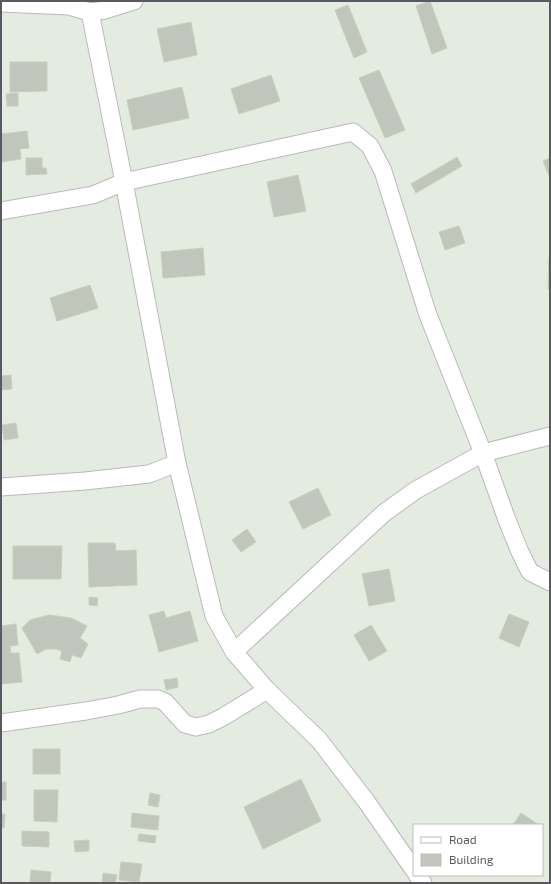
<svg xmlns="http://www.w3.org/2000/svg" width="551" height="884" font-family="'Exo 2',sans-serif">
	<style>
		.building { fill: #c1c6bc; stroke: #c7cfbf }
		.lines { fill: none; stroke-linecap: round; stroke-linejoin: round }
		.minor-casing { stroke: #bbb8be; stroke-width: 19 }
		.minor { stroke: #fff; stroke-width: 17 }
	</style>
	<rect width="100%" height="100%" fill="#e4ebe0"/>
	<g class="building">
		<path d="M 430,1 L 447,48 L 432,54 L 416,6 Z"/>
		<path d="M 348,5 L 367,52 L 354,58 L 335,10 Z"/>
		<path d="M 191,22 L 197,55 L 164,62 L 157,29 Z"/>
		<path d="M 10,62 L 47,62 L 47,91 L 10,92 Z"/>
		<path d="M 379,70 L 405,130 L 385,138 L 359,78 Z"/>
		<path d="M 271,75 L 280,101 L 239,114 L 231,89 Z"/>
		<path d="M 182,87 L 189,118 L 133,130 L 127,100 Z"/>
		<path d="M 18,93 L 18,106 L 7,106 L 6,94 Z"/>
		<path d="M 27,131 L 29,148 L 20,149 L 21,159 L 1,162 L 1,134 Z"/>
		<path d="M 457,157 L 462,166 L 416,193 L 411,184 Z"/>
		<path d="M 26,158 L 42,158 L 42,168 L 46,168 L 47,174 L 26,175 Z"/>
		<path d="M 550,158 L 550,178 L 543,161 Z"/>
		<path d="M 298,175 L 306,211 L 274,217 L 267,182 Z"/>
		<path d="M 459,226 L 465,243 L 445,250 L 439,232 Z"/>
		<path d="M 203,248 L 205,275 L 163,278 L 161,252 Z"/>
		<path d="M 549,257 L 550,257 L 550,289 L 548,289 Z"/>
		<path d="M 90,285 L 98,308 L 57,321 L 50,298 Z"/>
		<path d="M 11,375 L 12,389 L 1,390 L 1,376 Z"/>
		<path d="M 16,423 L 18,438 L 4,440 L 2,425 Z"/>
		<path d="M 318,488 L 331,515 L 303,529 L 289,502 Z"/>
		<path d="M 247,529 L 256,542 L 241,552 L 232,540 Z"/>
		<path d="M 88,543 L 115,543 L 116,551 L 136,550 L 137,585 L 89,587 Z"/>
		<path d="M 13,546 L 62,546 L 61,579 L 13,579 Z"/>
		<path d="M 389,569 L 395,601 L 369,606 L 362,574 Z"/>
		<path d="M 89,597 L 98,598 L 97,606 L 89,605 Z"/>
		<path d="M 164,611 L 166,618 L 190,611 L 198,641 L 159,652 L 149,615 Z"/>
		<path d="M 509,614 L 529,622 L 519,647 L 499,638 Z"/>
		<path d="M 49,615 L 71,618 L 87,626 L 80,638 L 88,644 L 81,658 L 72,655 L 70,662 L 60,659 L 62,651 L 56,649 L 46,649 L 37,654 L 22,628 L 30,620 Z"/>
		<path d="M 16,624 L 18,645 L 10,646 L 11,653 L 19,653 L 22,682 L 1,684 L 1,626 Z"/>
		<path d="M 371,625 L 387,651 L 369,661 L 354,635 Z"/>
		<path d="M 177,678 L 178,687 L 166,690 L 164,680 Z"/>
		<rect x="33" y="749" width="27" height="25"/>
		<path d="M 301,779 L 321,821 L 263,849 L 244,807 Z"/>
		<rect x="1" y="782" width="5" height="18"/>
		<path d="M 34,790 L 58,790 L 57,822 L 34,821 Z"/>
		<path d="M 150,793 L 160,795 L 158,807 L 148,805 Z"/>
		<path d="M 132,813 L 159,816 L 158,830 L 131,827 Z"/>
		<path d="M 521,813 L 539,825 L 513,825 Z"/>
		<path d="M 1,814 L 5,814 L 4,828 L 1,828 Z"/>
		<path d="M 22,831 L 49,832 L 49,847 L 22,846 Z"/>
		<path d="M 139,834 L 156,836 L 155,843 L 138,841 Z"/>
		<path d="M 89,840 L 89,851 L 75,852 L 74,841 Z"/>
		<path d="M 121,862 L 142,864 L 139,882 L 119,880 Z"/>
		<path d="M 31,870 L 51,872 L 50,883 L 30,883 Z"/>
		<path d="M 103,873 L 117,875 L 115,883 L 102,883 Z"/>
	</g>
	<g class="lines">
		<g class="minor-casing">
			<g id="minor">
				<path d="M 1,3 L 69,6 L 90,12 L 105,10 L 134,1"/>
				<path d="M 90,12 L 124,182 L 177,463 L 214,616 L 234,652 L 267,690 L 319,740 L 366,801 L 414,870"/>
				<path d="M 1,211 L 93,195 L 124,182 L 353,132 L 370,146 L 383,171 L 428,315 L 483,453 L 507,520 L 520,552 L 530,572 L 550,582"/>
				<path d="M 1,487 L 85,481 L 149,474 L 177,463"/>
				<path d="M 234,652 L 384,513 L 416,490 L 483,453 L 550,436"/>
				<path d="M 1,723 L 86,711 L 118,705 L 140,699 L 158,699 L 165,702 L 185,724 L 196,727 L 209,724 L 223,717 L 267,690"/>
				<path d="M 417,875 L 423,883"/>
			</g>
		</g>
		<use href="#minor" class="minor"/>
	</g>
	<rect width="551" height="884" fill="none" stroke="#5b5960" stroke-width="4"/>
	<rect x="413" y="824" width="130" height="52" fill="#ffffff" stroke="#bdbdbf"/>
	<rect x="421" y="837" width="20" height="6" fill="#ffffff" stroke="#bdbdbf"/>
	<text x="449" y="844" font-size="12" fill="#5b5960">Road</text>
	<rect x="421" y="854" width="20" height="12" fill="#c1c6bc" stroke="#bdbdbf"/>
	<text x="449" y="864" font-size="12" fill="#5b5960">Building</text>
</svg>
